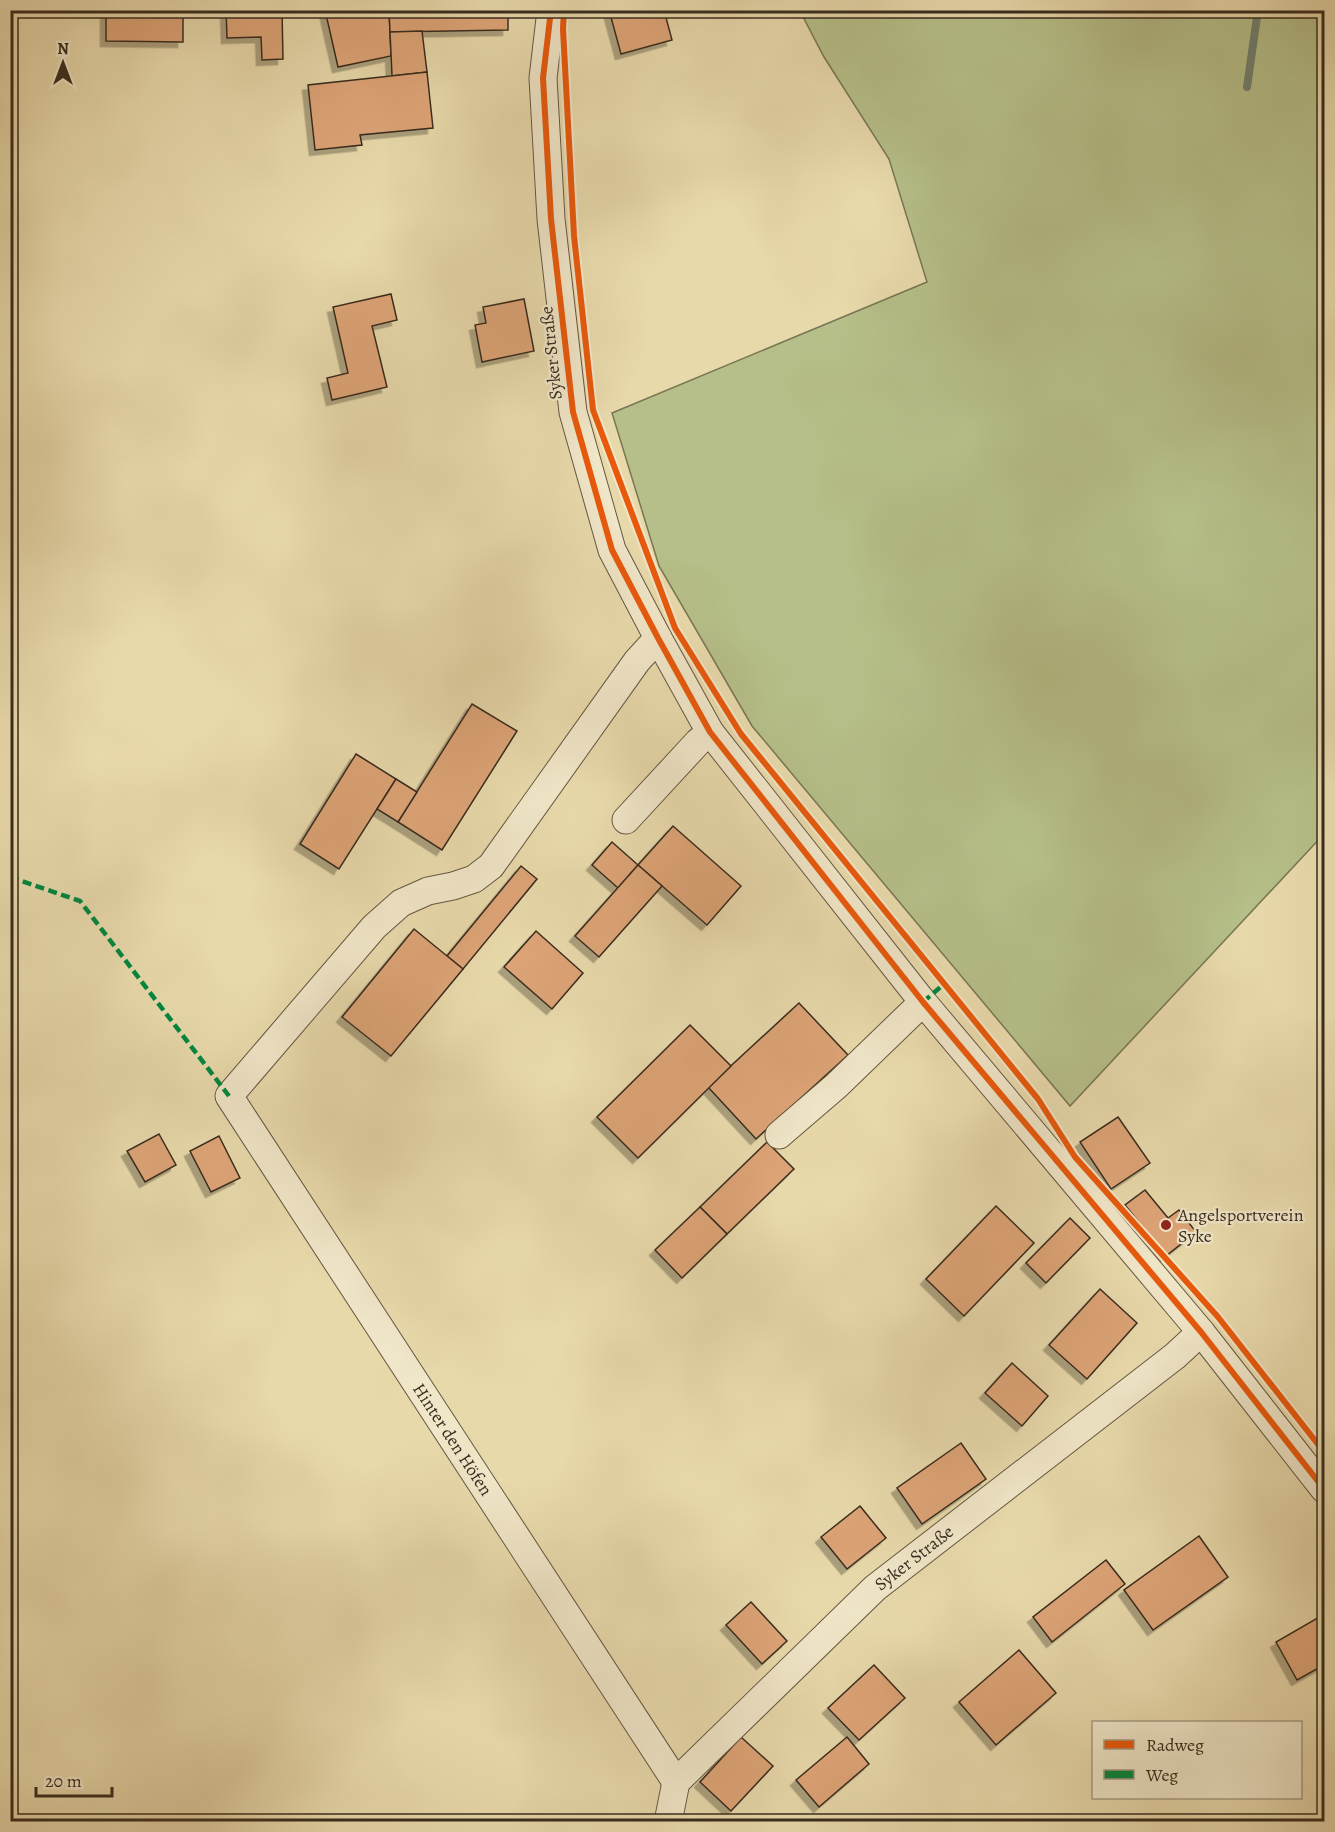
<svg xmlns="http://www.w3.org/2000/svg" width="1335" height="1832" font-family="Alegreya,serif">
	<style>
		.grass { fill: #b6bf89; stroke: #787654; stroke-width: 1.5 }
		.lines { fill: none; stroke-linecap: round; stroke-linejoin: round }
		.stream { stroke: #718171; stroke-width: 8 }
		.building { fill: #dda477; stroke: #392c1f; stroke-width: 1.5; filter: url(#shadow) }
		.minor-casing { stroke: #655742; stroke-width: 29 }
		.path { stroke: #392c1f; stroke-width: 4; stroke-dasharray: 1.5 3; stroke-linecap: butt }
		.minor { stroke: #f0e6c8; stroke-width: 27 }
		.quiet { stroke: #00873e; stroke-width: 4.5; stroke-dasharray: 9 4.5; stroke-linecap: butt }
		.cycleway-casing { stroke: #f0e6c8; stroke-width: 10 }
		.cycleway { stroke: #e8590c; stroke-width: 6 }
		.poi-dot { fill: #8f2418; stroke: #f0e6c8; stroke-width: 2 }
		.labels { text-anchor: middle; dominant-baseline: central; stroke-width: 4.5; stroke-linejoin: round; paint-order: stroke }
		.street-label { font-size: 18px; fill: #392c1f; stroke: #f0e6c8 }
		.poi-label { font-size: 18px; fill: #392c1f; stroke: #f0e6c8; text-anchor: start }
	</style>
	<defs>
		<filter id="shadow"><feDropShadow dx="-5.5" dy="5.5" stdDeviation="0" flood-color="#0004"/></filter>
	</defs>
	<rect width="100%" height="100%" fill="#e8d9ab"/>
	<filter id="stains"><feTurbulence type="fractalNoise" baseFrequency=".00333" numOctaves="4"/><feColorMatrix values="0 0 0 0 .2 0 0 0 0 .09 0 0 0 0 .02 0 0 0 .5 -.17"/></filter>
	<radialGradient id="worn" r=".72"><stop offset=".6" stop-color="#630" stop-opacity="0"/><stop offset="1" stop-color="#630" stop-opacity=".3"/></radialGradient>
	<path class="grass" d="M 800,11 L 1324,11 L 1324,834 L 1070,1106 L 752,726 L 659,566 L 612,413 L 927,282 L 889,159 L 824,57 Z"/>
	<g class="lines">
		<path class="stream" d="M 1247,87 L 1258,10"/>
	</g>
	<g class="building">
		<path d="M 106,10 L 183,11 L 183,42 L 106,41 Z"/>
		<path d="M 226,10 L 282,10 L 283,59 L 262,60 L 261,37 L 227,38 Z"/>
		<path d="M 325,10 L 389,10 L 391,56 L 338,67 Z"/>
		<path d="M 389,10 L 508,10 L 508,30 L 390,32 Z"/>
		<path d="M 609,10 L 664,10 L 672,40 L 621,54 Z"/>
		<path d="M 422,31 L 427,72 L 392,76 L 390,32 Z"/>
		<path d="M 427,72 L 433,128 L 360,135 L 362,145 L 315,150 L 308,85 Z"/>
		<path d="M 391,294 L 397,320 L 372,326 L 387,387 L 332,400 L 327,378 L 348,373 L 333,307 Z"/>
		<path d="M 524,299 L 534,351 L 482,362 L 475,325 L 486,323 L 483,307 Z"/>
		<path d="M 472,704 L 517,731 L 442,850 L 398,822 Z"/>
		<path d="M 356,754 L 396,779 L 339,869 L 300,844 Z"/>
		<path d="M 396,779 L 417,792 L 398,822 L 377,809 Z"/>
		<path d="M 673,826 L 741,886 L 707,925 L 638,865 Z"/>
		<path d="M 612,842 L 638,865 L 618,888 L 592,865 Z"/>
		<path d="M 638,865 L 662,886 L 599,957 L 575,936 Z"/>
		<path d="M 521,866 L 537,879 L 463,969 L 447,956 Z"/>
		<path d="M 414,929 L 463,969 L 391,1056 L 342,1017 Z"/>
		<path d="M 536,931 L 583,973 L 552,1009 L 504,967 Z"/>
		<path d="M 799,1003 L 848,1055 L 756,1139 L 708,1087 Z"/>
		<path d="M 690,1025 L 731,1066 L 638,1158 L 597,1117 Z"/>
		<path d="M 1118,1117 L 1150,1163 L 1111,1189 L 1080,1142 Z"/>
		<path d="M 159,1134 L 176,1165 L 145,1182 L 127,1151 Z"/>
		<path d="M 219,1136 L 240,1178 L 211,1192 L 190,1151 Z"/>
		<path d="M 767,1142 L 794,1169 L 727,1234 L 700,1207 Z"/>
		<path d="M 1145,1190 L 1168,1218 L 1179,1210 L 1196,1232 L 1166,1256 L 1125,1205 Z"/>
		<path d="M 996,1206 L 1034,1243 L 964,1316 L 926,1279 Z"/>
		<path d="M 700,1207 L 727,1234 L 682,1278 L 655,1250 Z"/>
		<path d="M 1070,1218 L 1090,1238 L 1046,1283 L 1026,1263 Z"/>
		<path d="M 1100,1289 L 1137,1323 L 1087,1379 L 1049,1345 Z"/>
		<path d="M 1012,1363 L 1048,1396 L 1022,1426 L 985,1393 Z"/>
		<path d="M 961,1443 L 986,1479 L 922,1524 L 897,1488 Z"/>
		<path d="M 860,1506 L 886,1538 L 847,1569 L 821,1537 Z"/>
		<path d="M 1199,1536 L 1228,1577 L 1153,1630 L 1124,1590 Z"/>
		<path d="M 1106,1560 L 1125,1584 L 1052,1642 L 1033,1617 Z"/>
		<path d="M 751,1602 L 787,1641 L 762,1664 L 726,1625 Z"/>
		<path d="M 1321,1616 L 1324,1622 L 1324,1665 L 1297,1680 L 1276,1642 Z"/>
		<path d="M 1019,1650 L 1056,1693 L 996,1745 L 959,1702 Z"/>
		<path d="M 874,1665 L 905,1698 L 859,1740 L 828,1708 Z"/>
		<path d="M 741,1737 L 773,1766 L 731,1811 L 700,1782 Z"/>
		<path d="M 847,1737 L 869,1764 L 819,1807 L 796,1780 Z"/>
	</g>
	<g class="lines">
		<g class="minor-casing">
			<g id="minor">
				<path d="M 551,10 L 543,78 L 551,219 L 573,412 L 612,550 L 658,638 L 710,732 L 923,1002 L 1201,1332 L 1324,1489"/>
				<path id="s1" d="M 658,638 L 637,661 L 491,866 L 474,879 L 453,886 L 428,891 L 401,903 L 374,927 L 229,1096 L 676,1782"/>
				<path d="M 626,820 L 698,742 L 710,732"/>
				<path d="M 779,1135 L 836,1086 L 923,1002"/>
				<path id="s2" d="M 668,1822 L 676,1782 L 875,1588 L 1175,1356 L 1201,1332"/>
			</g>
		</g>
		<path class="path" d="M 633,519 L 645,551"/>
		<use href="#minor" class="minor"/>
		<g class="quiet">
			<path d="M 10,877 L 80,901 L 229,1096"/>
			<path d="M 923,1002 L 944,984"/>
		</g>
		<g class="cycleway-casing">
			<g id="cycleway">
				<path d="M 551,10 L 543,78 L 551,219 L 573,412 L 612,550 L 658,638 L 710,732 L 923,1002 L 1201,1332 L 1324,1489"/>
				<path d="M 564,10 L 563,29 L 574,236 L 593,410 L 675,628 L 741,734 L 1038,1099 L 1075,1157 L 1218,1317 L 1324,1452"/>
			</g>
		</g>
		<use href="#cycleway" class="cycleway"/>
	</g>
	<circle class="poi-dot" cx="1166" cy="1225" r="6"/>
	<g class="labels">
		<g class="street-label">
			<text transform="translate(551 353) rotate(-96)">Syker Straße</text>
			<text stroke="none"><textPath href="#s1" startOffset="1050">Hinter den Höfen</textPath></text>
			<text stroke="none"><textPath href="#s2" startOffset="368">Syker Straße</textPath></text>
		</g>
		<g class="poi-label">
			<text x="1178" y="1215">Angelsportverein<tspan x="1178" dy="21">Syke</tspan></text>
		</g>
	</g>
	<rect width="1335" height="1832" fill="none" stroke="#e8d9ab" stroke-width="36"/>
	<rect x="12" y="12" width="1311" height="1808" fill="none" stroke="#392c1f" stroke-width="3"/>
	<rect x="18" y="18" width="1299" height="1796" fill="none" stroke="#392c1f" stroke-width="1.5"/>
	<rect x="1092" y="1721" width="210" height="78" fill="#f0e6c8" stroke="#a79c84" stroke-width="1.5"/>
	<rect x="1104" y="1740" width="30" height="9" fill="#e8590c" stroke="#a79c84" stroke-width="1.5"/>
	<text x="1146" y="1751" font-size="18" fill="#392c1f">Radweg</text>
	<rect x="1104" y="1770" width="30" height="9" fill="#00873e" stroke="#a79c84" stroke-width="1.5"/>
	<text x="1146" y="1781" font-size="18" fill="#392c1f">Weg</text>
	<g transform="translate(63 63)" stroke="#f0e6c8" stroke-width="4.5" paint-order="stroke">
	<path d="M0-4.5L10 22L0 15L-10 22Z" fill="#392c1f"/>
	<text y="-9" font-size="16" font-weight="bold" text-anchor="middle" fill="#392c1f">N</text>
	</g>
	<path d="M36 1787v9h76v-9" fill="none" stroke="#392c1f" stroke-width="3"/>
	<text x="45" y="1787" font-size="18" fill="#392c1f" stroke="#f0e6c8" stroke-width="4.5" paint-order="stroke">20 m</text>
	<rect width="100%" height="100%" filter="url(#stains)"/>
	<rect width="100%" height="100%" fill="url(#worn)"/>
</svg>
